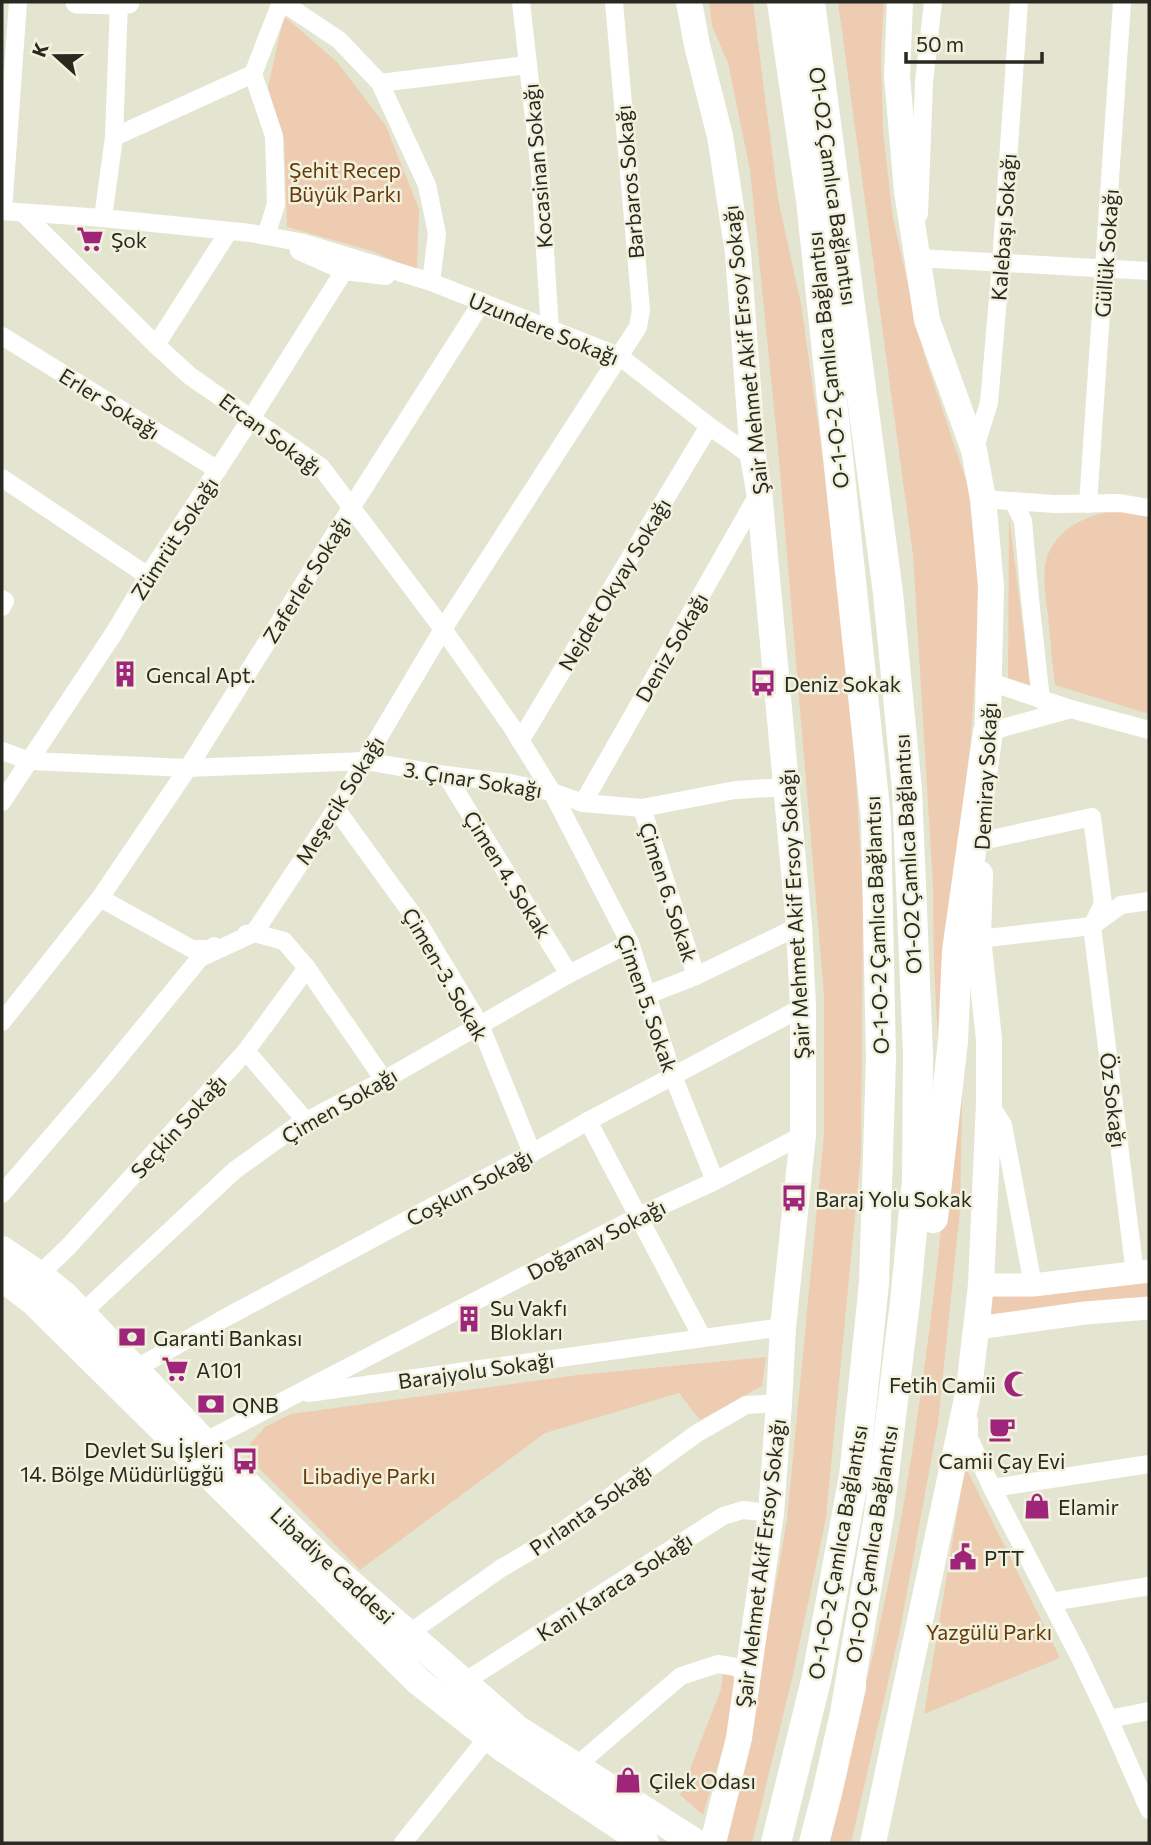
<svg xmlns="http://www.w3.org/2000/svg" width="1151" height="1845" font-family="Commissioner,sans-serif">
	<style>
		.green { fill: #eeccb2 }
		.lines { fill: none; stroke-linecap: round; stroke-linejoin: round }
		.minor { stroke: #fff; stroke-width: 18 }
		.tertiary { stroke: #fff; stroke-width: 23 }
		.secondary { stroke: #fff; stroke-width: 26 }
		.primary { stroke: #fff; stroke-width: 28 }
		.trunk { stroke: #fff; stroke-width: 30 }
		.labels { text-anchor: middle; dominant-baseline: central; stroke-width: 5; stroke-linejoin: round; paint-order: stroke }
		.street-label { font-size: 21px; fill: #292921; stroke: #f1f2dd }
		.park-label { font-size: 21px; fill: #69390a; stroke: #f1f2dd }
		.poi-label { font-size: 21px; fill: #292921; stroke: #f1f2dd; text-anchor: start }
	</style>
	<rect width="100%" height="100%" fill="#e4e5d0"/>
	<g class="green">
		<path d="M 709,2 L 753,2 L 778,199 L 801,304 L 828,494 L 854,749 L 863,898 L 861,1154 L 826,1518 L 792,1679 L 752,1843 L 722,1843 L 760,1674 L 787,1520 L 824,1134 L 824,995 L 778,448 L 750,170 L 728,63 L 712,26 Z"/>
		<path d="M 838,2 L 884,2 L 881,56 L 883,132 L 893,218 L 924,354 L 968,486 L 981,584 L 971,737 L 948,934 L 938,1040 L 934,967 L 933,886 L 913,555 Z"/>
		<path d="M 284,16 L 337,62 L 386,126 L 419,209 L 417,271 L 372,251 L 287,227 L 284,140 L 268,87 Z"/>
		<path d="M 1107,512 L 1124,512 L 1149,514 L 1149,714 L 1055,685 C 1052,662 1050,638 1048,615 C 1046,598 1043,582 1045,566 C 1050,534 1079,518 1107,512 Z"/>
		<path d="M 1009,516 L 1030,685 L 1008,678 Z"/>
		<path d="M 965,941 L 960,1211 L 938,1423 L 900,1630 L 851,1843 L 827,1843 C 855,1732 883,1621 903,1508 C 935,1321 953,1131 965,941 Z"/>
		<path d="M 1149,1277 L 1149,1301 L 992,1321 L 990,1296 Z"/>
		<path d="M 766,1357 L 762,1386 L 700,1420 L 679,1393 L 545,1433 L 360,1570 L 243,1452 L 265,1427 L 291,1414 L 578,1375 Z"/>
		<path d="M 965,1466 L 1060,1658 L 924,1714 Z"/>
		<path d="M 724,1668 L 736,1679 L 727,1735 L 703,1815 L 680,1795 L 721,1689 Z"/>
	</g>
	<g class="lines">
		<g class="minor">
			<path d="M 282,2 L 339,40 L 380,83 L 427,185 L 437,234 L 431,282"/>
			<path d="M 521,2 L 540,172 L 550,330"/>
			<path d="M 253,74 L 274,136 L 276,204 L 266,236"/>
			<path d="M 380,83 L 527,65"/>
			<path d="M 114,137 L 253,74 L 281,2"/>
			<path d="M 2,211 L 103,218 L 251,233 L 304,243 L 431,282 L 619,356 L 709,426 L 753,457"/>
			<path d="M 3,211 L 18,2"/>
			<path d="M 23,213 L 156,345 L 190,376 L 321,467 L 443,629 L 512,727 L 552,792 L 630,943 L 673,1076 L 715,1181"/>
			<path d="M 919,214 L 924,82 L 933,2"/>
			<path d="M 103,218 L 114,137 L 119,3"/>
			<path d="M 918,249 L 918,258 L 1149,271"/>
			<path d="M 299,251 L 344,271 L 386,276"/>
			<path d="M 2,336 L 218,470"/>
			<path d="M 156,345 L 229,231"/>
			<path d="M 974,450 L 989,403 L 1001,263 L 1019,2"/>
			<path d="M 2,478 L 148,576"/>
			<path d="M 983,499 L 1054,504 L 1120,503 L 1149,508"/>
			<path d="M 1013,501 L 1023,521 L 1030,599 L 1041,700"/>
			<path d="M 1088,504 L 1122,2"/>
			<path d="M 2,599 L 5,601 L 2,607"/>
			<path d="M 990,682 L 1071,709 L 1149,730"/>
			<path d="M 988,732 L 1071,709"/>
			<path d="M 520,741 L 709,426"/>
			<path d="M 2,751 L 30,761 L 188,768 L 365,761 L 446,775 L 510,783 L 552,792 L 583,803 L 642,808 L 735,790 L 787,787"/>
			<path d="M 446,775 L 569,974"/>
			<path d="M 2,802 L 114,633 L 148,576 L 252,417 L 344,271"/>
			<path d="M 583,803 L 759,493"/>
			<path d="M 642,808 L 696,976"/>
			<path d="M 336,809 L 418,922 L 480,1025 L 532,1153"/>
			<path d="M 982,841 L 1092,817 L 1103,904 L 1092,926 L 1135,1274"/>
			<path d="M 100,898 L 192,949 L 211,949 L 214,946"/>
			<path d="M 246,934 L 254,933 L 284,941 L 307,968 L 384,1080"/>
			<path d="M 978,939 L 1092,926 L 1121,905 L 1149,901"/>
			<path d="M 647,995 L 696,976 L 799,926"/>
			<path d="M 2,1022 L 100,898 L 188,768 L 351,508 L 482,302"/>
			<path d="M 246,1051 L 306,1121"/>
			<path d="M 989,1103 L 1003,1125 L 1033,1285"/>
			<path d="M 588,1121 L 702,1337"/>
			<path d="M 2,1194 L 106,1073 L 200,958 L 254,933 L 336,809 L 443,629 L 638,327 L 641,310 L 614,2"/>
			<path d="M 39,1275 L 69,1246 L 246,1051 L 307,968"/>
			<path d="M 82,1313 L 235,1170 L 295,1127 L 384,1080 L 569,974 L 630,943"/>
			<path d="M 135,1369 L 225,1318 L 532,1153 L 588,1121 L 803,1007"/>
			<path d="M 308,1393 L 783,1327"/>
			<path d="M 969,1421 L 969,1438 L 992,1488 L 1079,1656 L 1109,1719 L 1149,1810"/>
			<path d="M 204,1442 L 639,1216 L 715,1181 L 803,1135"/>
			<path d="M 992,1488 L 1149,1464"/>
			<path d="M 1051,1602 L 1149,1586"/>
			<path d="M 408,1634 L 500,1569 L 556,1536 L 696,1434 L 746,1405 L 779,1403"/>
			<path d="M 464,1682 L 723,1516 L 743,1510 L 771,1513"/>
			<path d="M 1109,1719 L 1149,1711"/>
			<path d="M 575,1767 L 681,1676 L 718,1664 L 736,1667 L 747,1675"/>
			<path d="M 403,1843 L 488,1737"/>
		</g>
		<g class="tertiary">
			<path d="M 77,2 L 119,3 L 128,2"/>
			<path d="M 981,1285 L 1033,1285 L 1149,1271"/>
			<path d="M 977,1328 L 1085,1313 L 1149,1308"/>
		</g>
		<g class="secondary">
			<path d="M 689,2 L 697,45 L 720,136 L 738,253 L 753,457 L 759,491 L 799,926 L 803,1007 L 803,1135 L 783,1327 L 779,1403 L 771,1513 L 739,1738 L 713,1843"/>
			<path d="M 900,2 L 897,76 L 907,191 L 927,320 L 974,450 L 983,499 L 991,586 L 987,752"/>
			<path d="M 873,1843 L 969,1389 L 981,1285 L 989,1102 L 989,1039 L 978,939 L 980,874"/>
		</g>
		<g class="primary">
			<path d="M 2,1250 L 39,1275 L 64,1295 L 204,1442 L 321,1558 L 517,1729 L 696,1843"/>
			<path d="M 2,1277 L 34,1302 L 418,1681 L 503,1748 L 645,1843"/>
		</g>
		<g class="trunk">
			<path d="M 810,2 L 888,593 L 907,790 L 918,1054 L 917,1180 L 905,1302 L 879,1515 L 846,1707"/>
			<path d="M 933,1218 L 953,1041 L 957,951 L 988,732"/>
			<path d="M 776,1843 L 817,1676 L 854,1476 L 874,1283 L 881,1058 L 876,819 L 811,200 L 782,2"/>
			<path d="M 814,1843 L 827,1793 L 851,1687"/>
		</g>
	</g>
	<defs>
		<g id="supermarket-bare" transform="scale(2.1)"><path d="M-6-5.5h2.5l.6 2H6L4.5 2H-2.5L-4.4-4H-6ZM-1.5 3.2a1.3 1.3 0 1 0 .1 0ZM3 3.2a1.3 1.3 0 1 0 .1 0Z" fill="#9f257b" stroke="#f1f2dd" stroke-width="2.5" paint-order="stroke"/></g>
		<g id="building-bare" transform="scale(2.1)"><path d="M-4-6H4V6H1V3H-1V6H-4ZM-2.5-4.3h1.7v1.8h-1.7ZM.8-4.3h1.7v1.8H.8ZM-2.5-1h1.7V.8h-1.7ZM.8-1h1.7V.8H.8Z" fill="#9f257b" stroke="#f1f2dd" stroke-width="2.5" paint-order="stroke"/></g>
		<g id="bus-bare" transform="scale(2.1)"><path d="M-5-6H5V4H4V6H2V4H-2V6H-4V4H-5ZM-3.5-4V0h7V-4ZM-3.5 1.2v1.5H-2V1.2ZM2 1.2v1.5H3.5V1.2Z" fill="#9f257b" stroke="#f1f2dd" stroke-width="2.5" paint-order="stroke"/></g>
		<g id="bank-bare" transform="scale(2.1)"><path d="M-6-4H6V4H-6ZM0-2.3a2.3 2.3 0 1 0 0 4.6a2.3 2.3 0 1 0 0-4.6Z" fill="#9f257b" stroke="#f1f2dd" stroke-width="2.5" paint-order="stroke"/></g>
		<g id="mosque-bare" transform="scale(2.1)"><path d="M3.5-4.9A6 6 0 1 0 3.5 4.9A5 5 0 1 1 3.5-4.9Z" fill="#9f257b" stroke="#f1f2dd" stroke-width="2.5" paint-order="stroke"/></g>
		<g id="cafe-bare" transform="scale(2.1)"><path d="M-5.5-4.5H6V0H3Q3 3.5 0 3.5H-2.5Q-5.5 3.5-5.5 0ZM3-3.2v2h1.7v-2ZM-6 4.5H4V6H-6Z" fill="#9f257b" stroke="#f1f2dd" stroke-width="2.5" paint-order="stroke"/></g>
		<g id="shop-bare" transform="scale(2.1)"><path d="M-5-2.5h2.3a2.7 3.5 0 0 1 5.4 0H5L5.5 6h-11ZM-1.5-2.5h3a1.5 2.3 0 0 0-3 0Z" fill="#9f257b" stroke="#f1f2dd" stroke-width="2.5" paint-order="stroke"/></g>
		<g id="civic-bare" transform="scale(2.1)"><path d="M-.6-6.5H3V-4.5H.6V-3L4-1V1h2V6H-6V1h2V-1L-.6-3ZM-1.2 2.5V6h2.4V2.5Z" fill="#9f257b" stroke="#f1f2dd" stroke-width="2.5" paint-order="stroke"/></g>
	</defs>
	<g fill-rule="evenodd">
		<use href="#supermarket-bare" x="90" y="239"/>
		<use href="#building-bare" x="125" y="674"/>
		<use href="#bus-bare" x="763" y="683"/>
		<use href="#bus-bare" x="794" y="1198"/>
		<use href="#building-bare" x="469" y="1319"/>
		<use href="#bank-bare" x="132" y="1337"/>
		<use href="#supermarket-bare" x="175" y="1369"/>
		<use href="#mosque-bare" x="1017" y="1384"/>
		<use href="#bank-bare" x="211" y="1404"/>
		<use href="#cafe-bare" x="1002" y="1429"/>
		<use href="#bus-bare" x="245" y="1461"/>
		<use href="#shop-bare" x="1037" y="1506"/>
		<use href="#civic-bare" x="963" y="1557"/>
		<use href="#shop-bare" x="628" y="1780"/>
	</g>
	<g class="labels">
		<g class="street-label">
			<text transform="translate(537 166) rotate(-95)">Kocasinan Sokağı</text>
			<text transform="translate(629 182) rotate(-95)">Barbaros Sokağı</text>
			<text transform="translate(834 186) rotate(82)">O1-O2 Çamlıca Bağlantısı</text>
			<text transform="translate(1003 227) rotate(-86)">Kalebaşı Sokağı</text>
			<text transform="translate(1106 253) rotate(-86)">Güllük Sokağı</text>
			<text transform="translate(544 328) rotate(22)">Uzundere Sokağı</text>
			<text transform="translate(745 350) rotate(-96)">Şair Mehmet Akif Ersoy Sokağı</text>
			<text transform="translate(827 360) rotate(-96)">O-1-O-2 Çamlıca Bağlantısı</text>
			<text transform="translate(110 403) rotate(32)">Erler Sokağı</text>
			<text transform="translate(271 434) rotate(37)">Ercan Sokağı</text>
			<text transform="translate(174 538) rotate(-57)">Zümrüt Sokağı</text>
			<text transform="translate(306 579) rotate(-58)">Zaferler Sokağı</text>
			<text transform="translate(614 584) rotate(-59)">Nejdet Okyay Sokağı</text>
			<text transform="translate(671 647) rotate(-60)">Deniz Sokağı</text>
			<text transform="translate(985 776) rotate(-87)">Demiray Sokağı</text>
			<text transform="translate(473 779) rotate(9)">3. Çınar Sokağı</text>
			<text transform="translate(339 800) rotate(-58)">Meşecik Sokağı</text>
			<text transform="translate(907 854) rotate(-93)">O1-O2 Çamlıca Bağlantısı</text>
			<text transform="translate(508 874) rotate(58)">Çimen 4. Sokak</text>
			<text transform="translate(669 892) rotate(72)">Çimen 6. Sokak</text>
			<text transform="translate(794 914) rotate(-93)">Şair Mehmet Akif Ersoy Sokağı</text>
			<text transform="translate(876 925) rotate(-92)">O-1-O-2 Çamlıca Bağlantısı</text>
			<text transform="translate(446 974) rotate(60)">Çimen-3. Sokak</text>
			<text transform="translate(648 1003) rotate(71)">Çimen 5. Sokak</text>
			<text transform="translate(1114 1100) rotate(83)">Öz Sokağı</text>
			<text transform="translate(339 1105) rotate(-30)">Çimen Sokağı</text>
			<text transform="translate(178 1126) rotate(-48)">Seçkin Sokağı</text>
			<text transform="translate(469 1187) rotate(-28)">Coşkun Sokağı</text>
			<text transform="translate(596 1239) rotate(-27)">Doğanay Sokağı</text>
			<text transform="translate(476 1370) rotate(-8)">Barajyolu Sokağı</text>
			<text transform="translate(590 1509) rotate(-35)">Pırlanta Sokağı</text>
			<text transform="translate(871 1544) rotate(-81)">O1-O2 Çamlıca Bağlantısı</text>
			<text transform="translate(837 1552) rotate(-80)">O-1-O-2 Çamlıca Bağlantısı</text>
			<text transform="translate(760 1563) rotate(-83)">Şair Mehmet Akif Ersoy Sokağı</text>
			<text transform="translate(333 1565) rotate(43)">Libadiye Caddesi</text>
			<text transform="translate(614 1586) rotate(-33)">Kani Karaca Sokağı</text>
		</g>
		<g class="park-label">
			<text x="345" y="169">Şehit Recep<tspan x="345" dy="24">Büyük Parkı</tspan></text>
			<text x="369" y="1475">Libadiye Parkı</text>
			<text x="989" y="1631">Yazgülü Parkı</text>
		</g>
		<g class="poi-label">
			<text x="111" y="239">Şok</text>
			<text x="146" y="674">Gencal Apt.</text>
			<text x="784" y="683">Deniz Sokak</text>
			<text x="815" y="1198">Baraj Yolu Sokak</text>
			<text x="490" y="1307">Su Vakfı<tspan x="490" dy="24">Blokları</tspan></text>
			<text x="153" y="1337">Garanti Bankası</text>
			<text x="196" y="1369">A101</text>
			<text x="996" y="1384" text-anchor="end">Fetih Camii</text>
			<text x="232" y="1404">QNB</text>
			<text x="224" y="1449" text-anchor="end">Devlet Su İşleri<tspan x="224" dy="24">14. Bölge Müdürlügğü</tspan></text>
			<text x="1002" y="1460" text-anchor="middle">Camii Çay Evi</text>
			<text x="1058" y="1506">Elamir</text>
			<text x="984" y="1557">PTT</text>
			<text x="649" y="1780">Çilek Odası</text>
		</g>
	</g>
	<rect width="1151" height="1845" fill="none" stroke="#292921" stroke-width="7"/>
	<g transform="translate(56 56) rotate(291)" stroke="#f1f2dd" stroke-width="5" paint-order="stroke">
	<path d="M0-5L12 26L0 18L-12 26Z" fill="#292921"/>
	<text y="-10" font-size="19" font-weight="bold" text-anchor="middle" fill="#292921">K</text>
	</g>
	<path d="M906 52v10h136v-10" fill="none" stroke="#292921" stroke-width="3.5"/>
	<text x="916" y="52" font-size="21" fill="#292921" stroke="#f1f2dd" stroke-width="5" paint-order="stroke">50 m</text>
</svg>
